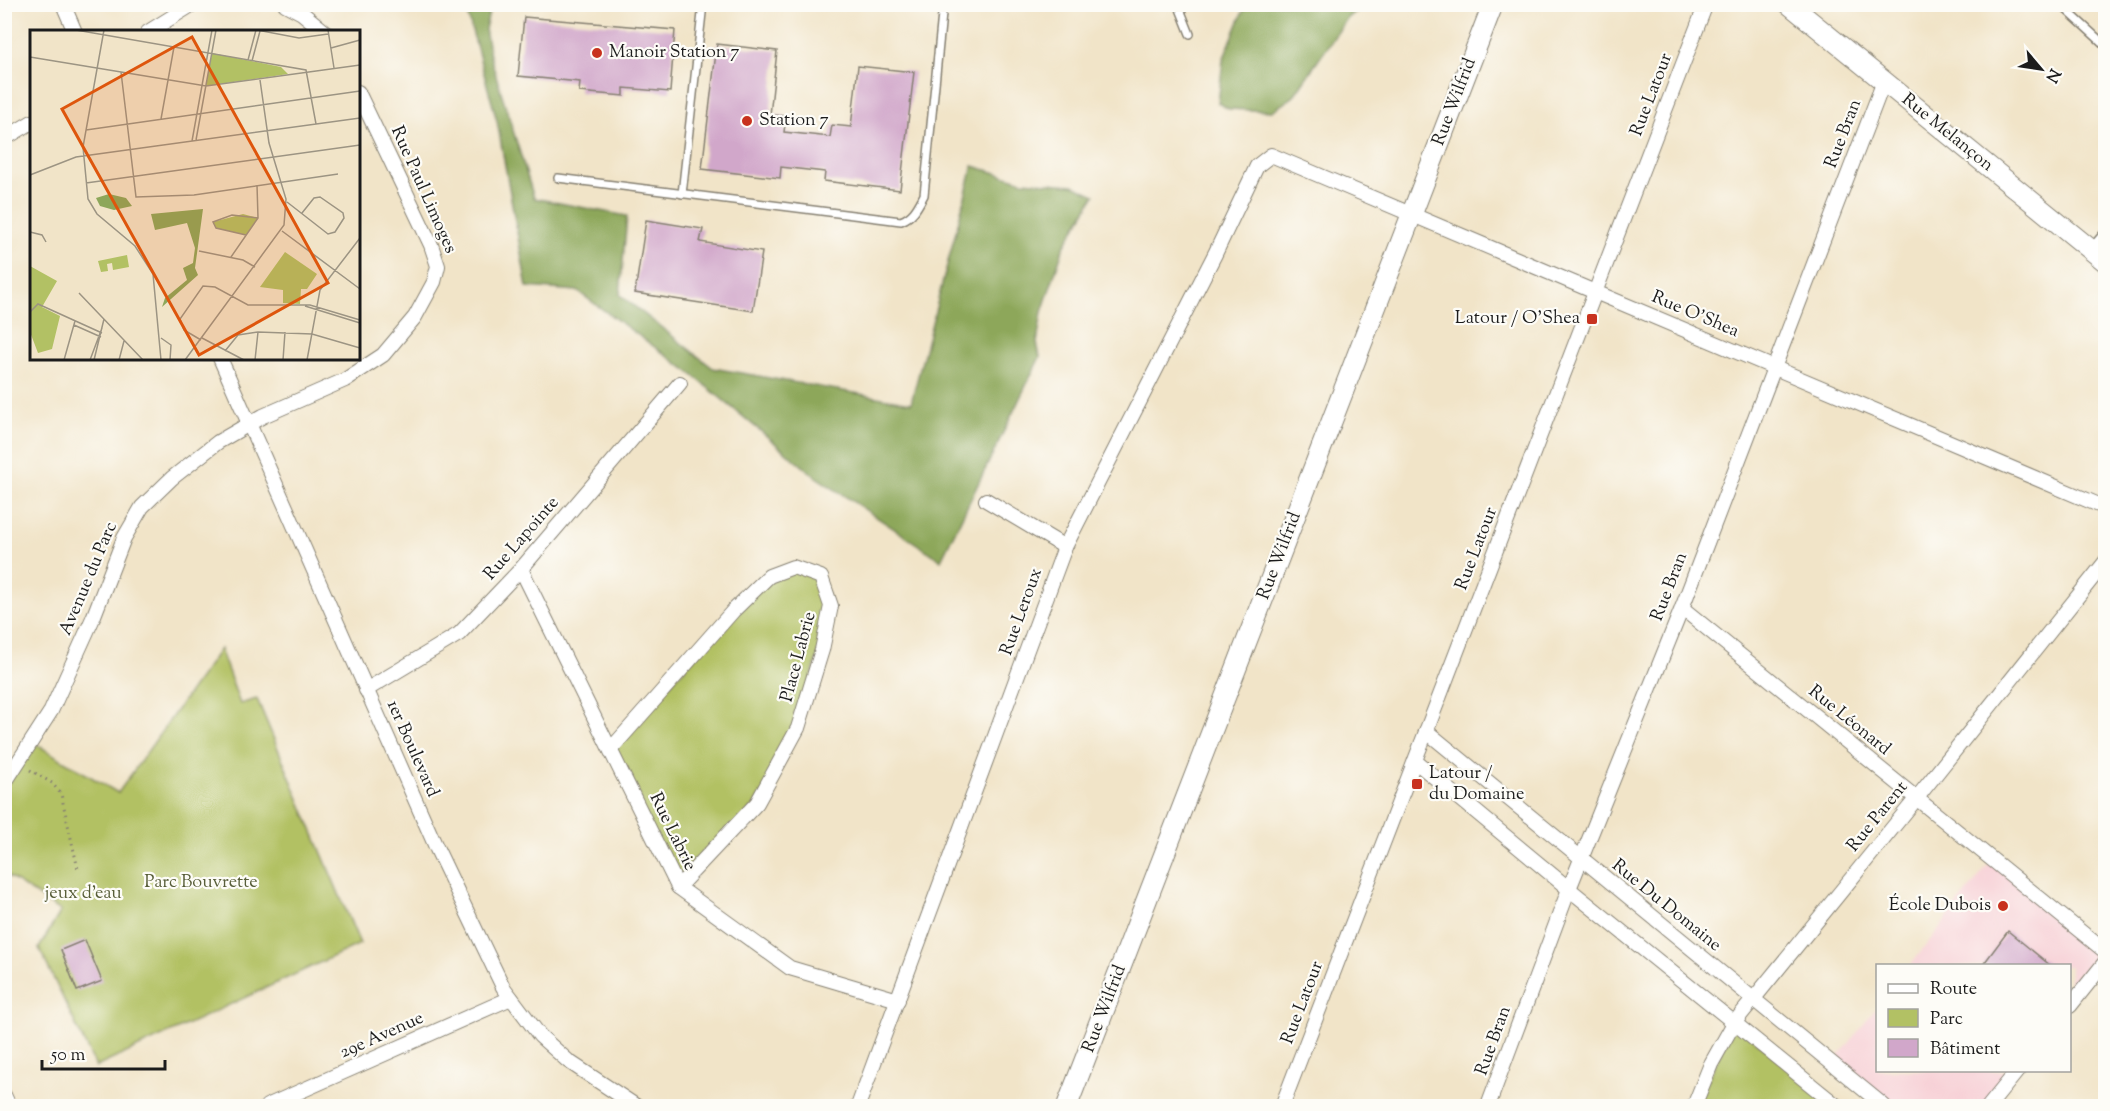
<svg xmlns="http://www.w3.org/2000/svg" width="2110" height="1111" font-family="'Sorts Mill Goudy',serif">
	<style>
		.built { fill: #f7cfd5 }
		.green { fill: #b2c164; stroke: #676e40; stroke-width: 1.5 }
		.forest { fill: #8da75a; stroke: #54623b; stroke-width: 1.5 }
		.building { fill: #d1a7ca }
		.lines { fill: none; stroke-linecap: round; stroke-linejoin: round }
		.lane-casing { stroke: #868072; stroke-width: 10 }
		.street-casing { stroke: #868072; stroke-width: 16 }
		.secondary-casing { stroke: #868072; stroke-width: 22 }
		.path { stroke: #868072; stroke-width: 3; stroke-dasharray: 1.5 4.5; stroke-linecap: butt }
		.lane { stroke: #fff; stroke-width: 7 }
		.street { stroke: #fff; stroke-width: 14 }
		.secondary { stroke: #fff; stroke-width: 20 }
		.poi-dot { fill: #c8321e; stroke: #fdfcf7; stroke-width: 2 }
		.labels { text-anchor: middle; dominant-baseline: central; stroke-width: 4.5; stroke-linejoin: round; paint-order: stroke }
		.poi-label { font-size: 18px; fill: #1c1c1c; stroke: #fdfcf7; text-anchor: start }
		.street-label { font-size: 18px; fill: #1c1c1c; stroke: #fdfcf7 }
		.park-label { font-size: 18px; fill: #585e39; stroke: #fdfcf7 }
		.inset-road { fill: none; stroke: #9c9483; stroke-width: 1.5 }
		.view { fill: #de560d; fill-opacity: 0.15; stroke: #de560d; stroke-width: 3 }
		.inset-edge { fill: none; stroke: #1c1c1c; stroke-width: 3 }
	</style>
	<rect width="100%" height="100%" fill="#fdfcf7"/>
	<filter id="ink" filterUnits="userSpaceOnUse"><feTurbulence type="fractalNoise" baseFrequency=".0167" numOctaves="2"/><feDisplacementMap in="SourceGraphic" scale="12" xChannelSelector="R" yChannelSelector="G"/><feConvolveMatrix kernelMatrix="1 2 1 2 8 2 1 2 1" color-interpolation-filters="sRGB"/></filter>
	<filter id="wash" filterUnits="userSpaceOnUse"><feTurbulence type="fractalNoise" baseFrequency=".008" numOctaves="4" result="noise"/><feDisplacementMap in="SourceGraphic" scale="24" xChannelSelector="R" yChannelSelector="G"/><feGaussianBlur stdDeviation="1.35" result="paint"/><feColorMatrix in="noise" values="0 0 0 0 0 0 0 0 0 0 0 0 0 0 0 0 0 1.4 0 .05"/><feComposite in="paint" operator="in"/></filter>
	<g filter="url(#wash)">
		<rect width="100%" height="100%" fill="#f1e4c8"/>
		<g class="built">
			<path d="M 1992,860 L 2105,952 L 2070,1005 L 2070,966 L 1910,966 Z"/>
			<path d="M 1877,1007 L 1878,1070 L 2016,1071 L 1987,1106 L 1892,1106 L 1836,1060 Z"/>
		</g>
		<g class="green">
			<path d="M 793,567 L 821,577 L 831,606 L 798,728 L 757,803 L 678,887 L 611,749 L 769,576 Z"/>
			<path d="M 220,649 L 240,704 L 257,699 L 360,944 L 96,1067 L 39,948 L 61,911 L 5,874 L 4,789 L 34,743 L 118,793 Z"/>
			<path d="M 1734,1023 L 1837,1106 L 1696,1106 Z"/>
		</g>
		<g class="forest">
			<path d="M 1246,4 L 1367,4 L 1367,5 L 1348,17 L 1293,97 L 1272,111 L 1229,109 L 1218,103 L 1223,60 Z"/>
			<path d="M 465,5 L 491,5 L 485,29 L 490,56 L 534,198 L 627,216 L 620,295 L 713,368 L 911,403 L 973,166 L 1023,181 L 1073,185 L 1095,195 L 1064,246 L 1042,312 L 1037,343 L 1040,357 L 941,560 L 816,477 L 689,372 L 577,291 L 527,287 L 497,121 Z"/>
		</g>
		<g id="blocks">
			<g class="building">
				<path d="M 524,17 L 675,30 L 670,92 L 624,88 L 624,96 L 579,92 L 580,82 L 518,76 Z"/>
				<path d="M 717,44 L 777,51 L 770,115 L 786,116 L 784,132 L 830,137 L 832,125 L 851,127 L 858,66 L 914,72 L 900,190 L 824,181 L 825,172 L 781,167 L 780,178 L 702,169 Z"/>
				<path d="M 646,220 L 703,229 L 700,242 L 762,252 L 753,311 L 635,293 Z"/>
				<path d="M 2008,931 L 2051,966 L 1982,966 Z"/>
				<path d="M 85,940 L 102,981 L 77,991 L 61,950 Z"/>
			</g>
		</g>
	</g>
	<g filter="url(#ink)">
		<use href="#blocks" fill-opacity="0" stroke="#868072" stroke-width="1.5"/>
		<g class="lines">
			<g class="lane-casing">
				<g id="lane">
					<path d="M 1178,4 L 1190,34"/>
					<path d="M 2060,4 L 2106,46"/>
					<path d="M 558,178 L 901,221 C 914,216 918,206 924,195 L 943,4"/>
					<path d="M 682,194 L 703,4"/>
					<path d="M 2092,247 L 2106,231"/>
				</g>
			</g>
			<g class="street-casing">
				<g id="street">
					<path d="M 63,4 L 75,32"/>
					<path d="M 285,4 L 302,13 L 325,32"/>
					<path d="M 148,32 L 193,4"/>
					<path d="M 4,139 L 32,122"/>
					<path d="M 220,358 L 436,847 L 503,987 L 540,1036 L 568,1061 L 636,1106"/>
					<path d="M 986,500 L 1065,547"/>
					<path d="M 521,569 L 678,887 L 790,968 L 898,1000"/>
					<path d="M 1682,608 L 2106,952"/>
					<path d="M 366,690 L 459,634 L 521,569 L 680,383"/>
					<path d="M 1426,731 L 1884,1106"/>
					<path d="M 611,749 L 733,611 L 769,576 L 793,567 L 821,577 L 831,606 L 822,650 L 798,728 L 757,803 L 678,887"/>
					<path d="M 1415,761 L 1569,889 L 1837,1106"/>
					<path d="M 4,784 L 51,711 L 93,618 L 124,538 L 142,507 L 172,478 L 218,442 L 263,416 L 345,380 L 383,355 L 415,317 L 434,282 L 438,266 L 431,245 L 358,92"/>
					<path d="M 2070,1006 L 2106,961"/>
					<path d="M 4,1095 L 9,1106"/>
					<path d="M 267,1106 L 511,998"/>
					<path d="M 858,1106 L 1065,547 L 1215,254 L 1257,166 L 1271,155 L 2106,508"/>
					<path d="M 1282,1106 L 1706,4"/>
					<path d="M 1488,1106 L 1569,889 L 1682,608 L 1884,81"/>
					<path d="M 1694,1106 L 1711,1064 L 1734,1023 L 1916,799 L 2106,561"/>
					<path d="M 1989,1106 L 2018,1070"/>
				</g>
			</g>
			<g class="secondary-casing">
				<g id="secondary">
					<path d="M 1789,4 L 2106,262"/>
					<path d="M 1067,1106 L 1493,4"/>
				</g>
			</g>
			<path class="path" d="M 30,770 L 52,783 L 61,794 L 78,869"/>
			<use href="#lane" class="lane"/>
			<use href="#street" class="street"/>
			<use href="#secondary" class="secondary"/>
		</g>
	</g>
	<g class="poi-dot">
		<circle cx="597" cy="53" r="6"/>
		<circle cx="747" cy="121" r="6"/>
		<rect x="1586" y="313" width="12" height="12" rx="3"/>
		<rect x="1411" y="778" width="12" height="12" rx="3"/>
		<circle cx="2003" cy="906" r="6"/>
	</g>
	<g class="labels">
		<g class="poi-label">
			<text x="609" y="53">Manoir Station 7</text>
			<text x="759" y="121">Station 7</text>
			<text x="1580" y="319" text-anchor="end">Latour / O'Shea</text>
			<text x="1429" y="774">Latour /<tspan x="1429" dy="21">du Domaine</tspan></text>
			<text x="1991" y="906" text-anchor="end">École Dubois</text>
		</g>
		<g class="street-label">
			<text transform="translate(1652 95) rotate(-69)">Rue Latour</text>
			<text transform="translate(1455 102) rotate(-69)">Rue Wilfrid</text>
			<text transform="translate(1947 133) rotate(39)">Rue Melançon</text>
			<text transform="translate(1844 134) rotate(-69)">Rue Bran</text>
			<text transform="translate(423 190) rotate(66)">Rue Paul Limoges</text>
			<text transform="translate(1695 315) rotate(23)">Rue O'Shea</text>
			<text transform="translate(522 539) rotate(-49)">Rue Lapointe</text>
			<text transform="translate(1477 549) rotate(-69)">Rue Latour</text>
			<text transform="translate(1280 556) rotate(-69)">Rue Wilfrid</text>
			<text transform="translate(89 579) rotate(-67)">Avenue du Parc</text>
			<text transform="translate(1670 587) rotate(-69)">Rue Bran</text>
			<text transform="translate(1022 612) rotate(-70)">Rue Leroux</text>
			<text transform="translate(799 657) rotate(-75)">Place Labrie</text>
			<text transform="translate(1849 721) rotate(39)">Rue Léonard</text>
			<text transform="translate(412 749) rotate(66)">1er Boulevard</text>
			<text transform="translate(1878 817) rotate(-51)">Rue Parent</text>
			<text transform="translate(672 832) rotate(64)">Rue Labrie</text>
			<text transform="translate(1666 906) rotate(39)">Rue Du Domaine</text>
			<text transform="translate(1303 1003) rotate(-69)">Rue Latour</text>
			<text transform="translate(1105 1009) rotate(-69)">Rue Wilfrid</text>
			<text transform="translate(382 1036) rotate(-24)">29e Avenue</text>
			<text transform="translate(1494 1041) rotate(-70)">Rue Bran</text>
		</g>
		<g class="park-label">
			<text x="201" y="883">Parc Bouvrette</text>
			<text x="83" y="894">jeux d'eau</text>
		</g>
	</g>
	<g transform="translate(30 30)">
		<rect width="330" height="330" fill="#f1e4c8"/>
		<path d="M 182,23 L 251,37 L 258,44 L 176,56 ZM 213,184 L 228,188 L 216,205 L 186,198 L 183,192 ZM 255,222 L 287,244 L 277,259 L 271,259 L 270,274 L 253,273 L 253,260 L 230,257 ZM 97,225 L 99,237 L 83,240 L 82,233 L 77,234 L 78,241 L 71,242 L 68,231 ZM 0,236 L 27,251 L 12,277 L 30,286 L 22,319 L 8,323 L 0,302 Z" fill="#b2c164"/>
		<path d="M 79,164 L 96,168 L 102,176 L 84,180 L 70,176 L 66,168 ZM 173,179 L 165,238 L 168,245 L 132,277 L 135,268 L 157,250 L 153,238 L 163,233 L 165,218 L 157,193 L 125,200 L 121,184 Z" fill="#8da75a"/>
		<path class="inset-road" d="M 46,0 L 276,40 L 286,94M 74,0 L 53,117 L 58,169 L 67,184 L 105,216 L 123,244 L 131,330M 227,0 L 269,8 L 298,4M 298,0 L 304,38M 301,18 L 330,10M 0,27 L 176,56 L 330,35M 218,30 L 226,0M 222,31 L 230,1M 91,42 L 106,167 L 164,165 L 308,144M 131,89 L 144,17M 56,100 L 330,61M 166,110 L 186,0M 162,111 L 182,0M 0,145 L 46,127 L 330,88M 56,153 L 330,115M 257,172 L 298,204 L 305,202 L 314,188 L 313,183 L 290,167 L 284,168 L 272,183M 252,201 L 330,259M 0,202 L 12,205 L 16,212M 216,205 L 186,198 L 183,192 L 202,185 L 228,188M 169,221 L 213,230 L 225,237M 201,227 L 228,188 L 227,155M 49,263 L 113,330M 275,276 L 330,293M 0,282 L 8,274 L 72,303M 44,295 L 71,307M 131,308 L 141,315 L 140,330M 172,308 L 214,330M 171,310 L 154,300 L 150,289 L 173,256 L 185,257 L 218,275 L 280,275 L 330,290M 195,321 L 208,305 L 228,302 L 282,304 L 330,318M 34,330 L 45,291M 60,330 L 72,298M 64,330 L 74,289M 89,330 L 94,311M 155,330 L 254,195 L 256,169 L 239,113 L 230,50M 225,330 L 228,302M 253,330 L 255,302M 277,330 L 290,260 L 330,208"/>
		<path class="view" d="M 162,7 L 298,253 L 169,325 L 32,79 Z"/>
		<rect width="330" height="330" class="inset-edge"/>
	</g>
	<rect width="2110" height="1111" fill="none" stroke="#fdfcf7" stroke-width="24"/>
	<rect x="1876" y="964" width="195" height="108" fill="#fdfcf7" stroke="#a3a29f" stroke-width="1.5"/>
	<rect x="1888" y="984" width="30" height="9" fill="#ffffff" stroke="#a3a29f" stroke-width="1.5"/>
	<text x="1930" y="994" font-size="18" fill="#1c1c1c">Route</text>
	<rect x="1888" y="1009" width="30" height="18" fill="#b2c164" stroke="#a3a29f" stroke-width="1.5"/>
	<text x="1930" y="1024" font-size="18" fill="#1c1c1c">Parc</text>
	<rect x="1888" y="1039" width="30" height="18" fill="#d1a7ca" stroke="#a3a29f" stroke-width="1.5"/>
	<text x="1930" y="1054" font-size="18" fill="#1c1c1c">Bâtiment</text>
	<g transform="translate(2041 69) rotate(119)" stroke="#fdfcf7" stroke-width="4.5" paint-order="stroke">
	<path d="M0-4.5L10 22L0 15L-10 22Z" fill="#1c1c1c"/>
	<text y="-9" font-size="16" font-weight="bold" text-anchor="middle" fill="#1c1c1c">N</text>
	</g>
	<path d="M42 1060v9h123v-9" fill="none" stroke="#1c1c1c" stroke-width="3"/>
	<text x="51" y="1060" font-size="18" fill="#1c1c1c" stroke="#fdfcf7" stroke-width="4.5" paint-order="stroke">50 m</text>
</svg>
